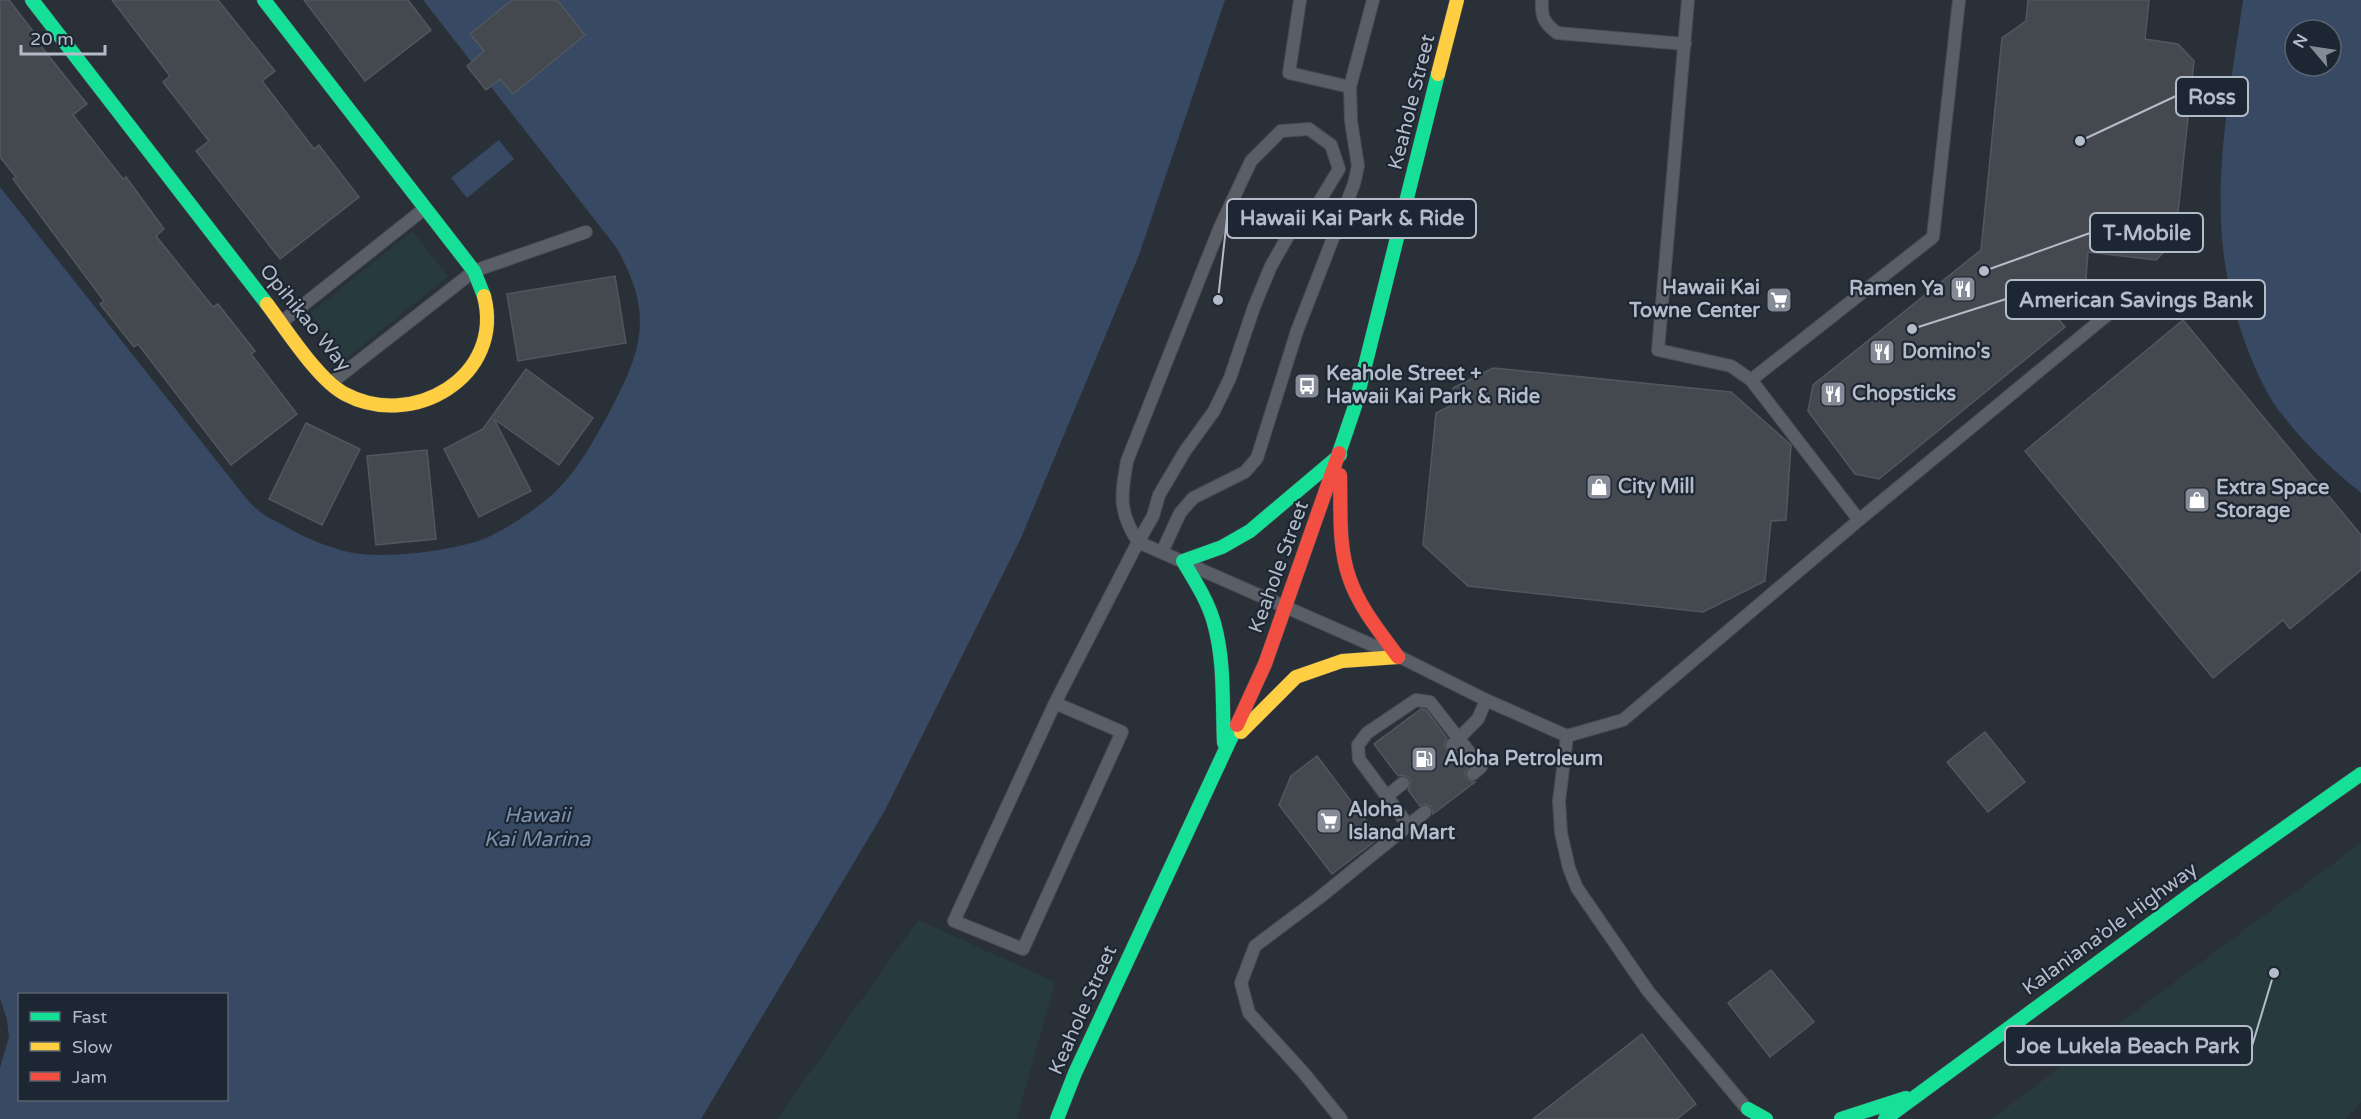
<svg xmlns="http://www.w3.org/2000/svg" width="2361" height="1119" font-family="'Varela Round',sans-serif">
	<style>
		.green { fill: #273a3e }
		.water { fill: #384963; fill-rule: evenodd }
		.building { fill: #444950; stroke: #52575f; stroke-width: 1.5 }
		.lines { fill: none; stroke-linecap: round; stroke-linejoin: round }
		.lane-casing { stroke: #484c53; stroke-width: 14 }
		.fast-casing { stroke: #484c53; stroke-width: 15 }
		.slow-casing { stroke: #484c53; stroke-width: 15 }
		.jam-casing { stroke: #484c53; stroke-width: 15 }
		.lane { stroke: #5a5e66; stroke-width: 12 }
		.fast { stroke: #16e098; stroke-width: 14 }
		.slow { stroke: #ffcf43; stroke-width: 14 }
		.jam { stroke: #f24e42; stroke-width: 14 }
		.labels { text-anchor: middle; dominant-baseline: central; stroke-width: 4.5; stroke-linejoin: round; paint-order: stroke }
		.street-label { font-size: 20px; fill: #b4bcc9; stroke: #1d2633 }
		.poi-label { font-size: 20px; font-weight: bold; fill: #b4bcc9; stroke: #1d2633; text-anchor: start }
		.water-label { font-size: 21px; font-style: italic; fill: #7c92b1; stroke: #1d2633 }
		.leader { fill: none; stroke: #b4bcc9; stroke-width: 2 }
		.callout-dot { fill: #b4bcc9; stroke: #1d2633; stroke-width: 2 }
		.callout { fill: #1d2633; stroke: #b4bcc9; stroke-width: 2 }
		.callout-label { font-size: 21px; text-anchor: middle; font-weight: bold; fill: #b4bcc9 }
	</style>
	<rect width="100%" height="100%" fill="#2a3038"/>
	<g class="green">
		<path d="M 412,231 L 448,276 L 346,359 L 310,314 Z"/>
		<path d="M 2361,843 L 2361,1102 L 2346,1119 L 1991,1119 Z"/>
		<path d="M 918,920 L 1055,982 L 1017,1119 L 777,1119 Z"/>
	</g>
	<g class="water">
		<path d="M 423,0 L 1225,0 L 1139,255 L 1021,538 L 884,812 L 701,1119 L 0,1119 L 0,1068 L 9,1037 L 7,1020 L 0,998 L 0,187 L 231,479 C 239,489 248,502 258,510 C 264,516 274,520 281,524 C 301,536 322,545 344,551 C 378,560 440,552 475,542 C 499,535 537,509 555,492 C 578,470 594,440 609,413 C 643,349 654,313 616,247 ZM 20,994 L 226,994 L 226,1100 L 20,1100 Z"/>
		<path d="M 2243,0 L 2361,0 L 2361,493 C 2333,470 2306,446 2284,417 C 2267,397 2255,369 2246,345 C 2201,225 2226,122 2243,0 ZM 2295,30 L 2331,30 L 2331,66 L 2295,66 Z"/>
		<path d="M 499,140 L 514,159 L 467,198 L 451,178 Z"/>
	</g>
	<g class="building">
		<path d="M 0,0 L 9,0 L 42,43 L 40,45 L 87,104 L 73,115 L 123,179 L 126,177 L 164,229 L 156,236 L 213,307 L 218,304 L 255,351 L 251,354 L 297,414 L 231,465 L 138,344 L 134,347 L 100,304 L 104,301 L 13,179 L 16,177 L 0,157 Z"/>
		<path d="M 112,0 L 218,0 L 275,71 L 262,81 L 314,149 L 319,145 L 359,197 L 280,259 L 196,151 L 209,141 L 163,82 L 170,76 Z"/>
		<path d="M 304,0 L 408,0 L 431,30 L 365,81 Z"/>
		<path d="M 512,0 L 557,0 L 585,35 L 513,94 L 500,79 L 486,90 L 467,66 L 484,51 L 470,34 Z"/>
		<path d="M 2028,0 L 2149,0 L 2145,39 L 2178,44 L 2194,61 L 2175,241 L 2156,260 L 2088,252 L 2085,292 L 2056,316 L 2065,327 L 1879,479 L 1855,474 L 1808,411 L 1813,385 L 1981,250 L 2002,38 L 2026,21 Z"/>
		<path d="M 615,276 L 626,343 L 518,361 L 507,294 Z"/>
		<path d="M 2183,320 L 2361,535 L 2361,570 L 2290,629 L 2283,620 L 2213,678 L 2025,451 Z"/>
		<path d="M 1493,368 L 1731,392 L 1791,445 L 1786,520 L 1771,521 L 1765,581 L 1703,612 L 1468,586 L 1423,545 L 1436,413 L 1456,403 L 1453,388 Z"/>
		<path d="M 526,369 L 593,418 L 559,465 L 494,419 L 531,491 L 479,517 L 444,449 L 483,429 Z"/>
		<path d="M 306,423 L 360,449 L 322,525 L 269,499 Z"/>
		<path d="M 427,450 L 436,539 L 376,545 L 367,456 Z"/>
		<path d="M 1421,709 L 1426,710 L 1447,738 L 1444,743 L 1446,750 L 1450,753 L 1457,751 L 1469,767 L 1465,772 L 1466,779 L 1475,782 L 1433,814 L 1431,806 L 1424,804 L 1420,806 L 1408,790 L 1411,782 L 1409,777 L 1402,775 L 1398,776 L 1374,744 Z"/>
		<path d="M 1985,732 L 2025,782 L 1988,812 L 1947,762 Z"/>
		<path d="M 1317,756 L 1379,838 L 1332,874 L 1279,805 L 1291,776 Z"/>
		<path d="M 1771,970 L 1814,1022 L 1770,1057 L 1728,1003 Z"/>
		<path d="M 1642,1034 L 1696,1104 L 1677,1119 L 1533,1119 Z"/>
	</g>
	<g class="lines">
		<g class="lane-casing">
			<g id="lane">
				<path d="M 1300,0 L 1289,73 L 1350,87"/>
				<path d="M 1542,0 C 1541,17 1544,23 1557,33 L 1685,44"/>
				<path d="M 1688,0 L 1658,350 L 1731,366 L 1751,380 L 1859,520"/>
				<path d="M 283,321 L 424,209"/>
				<path d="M 1751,380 L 1933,237 L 1959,0"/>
				<path d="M 331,383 L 474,271 L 586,232"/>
				<path d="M 1162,552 L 1180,513 L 1193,498 L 1245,472 L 1257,458 L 1297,331 L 1354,184 L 1358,166 L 1351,121 L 1350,87 L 1373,0"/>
				<path d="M 1400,657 L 1486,700 L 1567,736 L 1623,720 L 1859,520 L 2124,301"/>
				<path d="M 1055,703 L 1122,732 L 1023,949 L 954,921 L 1055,703 L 1138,542 L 1153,516 L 1159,495 L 1185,451 L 1214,411 L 1230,378 L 1254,307 L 1271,266 L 1296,222 L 1316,207 L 1339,169 L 1331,145 L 1309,129 L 1281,131 L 1251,161 L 1220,227 L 1127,461 C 1121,495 1118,511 1138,542 L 1381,649"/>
				<path d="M 1567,736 L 1559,801 L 1561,833 L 1569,868 L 1577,888 L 1648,991 L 1747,1109"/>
				<path d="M 1452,745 L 1478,719 L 1486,700"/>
				<path d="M 1387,796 L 1403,783"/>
				<path d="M 1408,825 L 1359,759 L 1358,745 L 1367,733 L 1416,700 L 1430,702 L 1481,767 L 1473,774"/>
				<path d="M 1341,1119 L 1303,1072 L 1249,1013 L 1241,983 L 1255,946 L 1319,898 L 1425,812"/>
			</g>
		</g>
		<g class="fast-casing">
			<g id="fast">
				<path d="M 32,0 L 267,304"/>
				<path d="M 264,0 L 474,271 L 484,296"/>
				<path d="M 1339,453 L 1355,406 L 1438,74"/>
				<path d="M 1224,743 C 1222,703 1225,662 1214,623 C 1208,601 1195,581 1183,561 L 1222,547 L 1250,531 L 1340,455"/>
				<path d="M 1748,1109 L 1766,1119"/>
				<path d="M 1057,1119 L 1075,1073 L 1237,725"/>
				<path d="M 1841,1119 L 1906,1098"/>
				<path d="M 1885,1119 L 2198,889 L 2361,774"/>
			</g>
		</g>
		<g class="slow-casing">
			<g id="slow">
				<path d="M 1438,74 L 1457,0"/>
				<path d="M 267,304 C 286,329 318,380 345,394 C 412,430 505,377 484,296"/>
				<path d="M 1241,732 L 1296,677 L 1342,661 L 1398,657"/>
			</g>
		</g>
		<g class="jam-casing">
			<g id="jam">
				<path d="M 1340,475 C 1341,509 1338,545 1349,577 C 1359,607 1380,632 1398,657"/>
				<path d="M 1237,725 L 1265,664 L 1339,453"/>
			</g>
		</g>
		<use href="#lane" class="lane"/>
		<use href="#fast" class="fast"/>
		<use href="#slow" class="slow"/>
		<use href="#jam" class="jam"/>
	</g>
	<defs>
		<g id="restaurant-square" transform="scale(1.35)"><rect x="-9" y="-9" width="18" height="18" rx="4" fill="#848b96" stroke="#1d2633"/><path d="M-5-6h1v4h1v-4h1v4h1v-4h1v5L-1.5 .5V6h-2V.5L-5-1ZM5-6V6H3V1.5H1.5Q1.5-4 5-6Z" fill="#fff"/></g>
		<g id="supermarket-square" transform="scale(1.35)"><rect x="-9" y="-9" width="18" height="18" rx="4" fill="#848b96" stroke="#1d2633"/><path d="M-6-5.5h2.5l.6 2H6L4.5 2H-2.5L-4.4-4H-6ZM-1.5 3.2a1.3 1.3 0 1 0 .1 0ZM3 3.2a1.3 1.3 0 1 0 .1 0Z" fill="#fff"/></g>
		<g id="bus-square" transform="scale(1.35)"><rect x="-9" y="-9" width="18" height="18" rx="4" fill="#848b96" stroke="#1d2633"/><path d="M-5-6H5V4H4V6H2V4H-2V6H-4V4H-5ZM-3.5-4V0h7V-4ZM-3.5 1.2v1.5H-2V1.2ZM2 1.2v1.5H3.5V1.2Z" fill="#fff"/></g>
		<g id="shop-square" transform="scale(1.35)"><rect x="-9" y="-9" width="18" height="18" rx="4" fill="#848b96" stroke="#1d2633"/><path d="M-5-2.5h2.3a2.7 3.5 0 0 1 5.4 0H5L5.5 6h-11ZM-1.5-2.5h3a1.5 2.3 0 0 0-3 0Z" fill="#fff"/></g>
		<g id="fuel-square" transform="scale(1.35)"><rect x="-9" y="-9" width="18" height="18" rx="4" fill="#848b96" stroke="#1d2633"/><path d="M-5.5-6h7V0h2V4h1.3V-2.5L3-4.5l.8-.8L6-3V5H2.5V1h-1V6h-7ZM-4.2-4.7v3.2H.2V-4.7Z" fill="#fff"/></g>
	</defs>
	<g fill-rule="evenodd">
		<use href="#restaurant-square" x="1963" y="289"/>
		<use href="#supermarket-square" x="1779" y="300"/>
		<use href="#restaurant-square" x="1882" y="352"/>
		<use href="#bus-square" x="1307" y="386"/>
		<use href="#restaurant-square" x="1833" y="394"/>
		<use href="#shop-square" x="1599" y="487"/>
		<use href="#shop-square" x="2197" y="500"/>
		<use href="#fuel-square" x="1424" y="759"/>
		<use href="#supermarket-square" x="1329" y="821"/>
	</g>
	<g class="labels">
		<g class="street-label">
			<text transform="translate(1412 102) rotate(-76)">Keahole Street</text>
			<text transform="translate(305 318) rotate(51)">Opihikao Way</text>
			<text transform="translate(1279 567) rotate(-70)">Keahole Street</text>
			<text transform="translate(2110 929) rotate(-36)">Kalaniana’ole Highway</text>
			<text transform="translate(1083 1010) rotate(-66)">Keahole Street</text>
		</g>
		<g class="poi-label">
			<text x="1760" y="288" text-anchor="end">Hawaii Kai<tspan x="1760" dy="23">Towne Center</tspan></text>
			<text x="1944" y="289" text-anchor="end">Ramen Ya</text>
			<text x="1902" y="352">Domino's</text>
			<text x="1326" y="374">Keahole Street +<tspan x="1326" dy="23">Hawaii Kai Park &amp; Ride</tspan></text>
			<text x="1852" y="394">Chopsticks</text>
			<text x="1618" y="487">City Mill</text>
			<text x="2216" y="488">Extra Space<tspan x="2216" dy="23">Storage</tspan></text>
			<text x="1444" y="759">Aloha Petroleum</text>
			<text x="1348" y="810">Aloha<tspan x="1348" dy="23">Island Mart</tspan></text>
		</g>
		<g class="water-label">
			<text x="537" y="815">Hawaii<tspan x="537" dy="24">Kai Marina</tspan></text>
		</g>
	</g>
	<path class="leader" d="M2080 141L2176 96M1218 300L1227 218M1984 271L2090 233M1912 329L2006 299M2274 973L2252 1046"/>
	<g class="callout-dot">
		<circle cx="2080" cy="141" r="6"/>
		<circle cx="1218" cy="300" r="6"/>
		<circle cx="1984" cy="271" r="6"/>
		<circle cx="1912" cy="329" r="6"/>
		<circle cx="2274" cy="973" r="6"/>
	</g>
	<g class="callout">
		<rect x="2176" y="77" width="72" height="39" rx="6"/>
		<rect x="1227" y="199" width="249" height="39" rx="6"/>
		<rect x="2090" y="213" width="113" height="39" rx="6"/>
		<rect x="2006" y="280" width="259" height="39" rx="6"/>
		<rect x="2005" y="1026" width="247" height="39" rx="6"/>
	</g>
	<g class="callout-label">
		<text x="2212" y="104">Ross</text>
		<text x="1352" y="225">Hawaii Kai Park &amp; Ride</text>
		<text x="2147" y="240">T-Mobile</text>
		<text x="2136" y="307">American Savings Bank</text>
		<text x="2128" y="1053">Joe Lukela Beach Park</text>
	</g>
	<rect x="18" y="993" width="210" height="108" fill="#1d2633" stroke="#59626f" stroke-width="1.5"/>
	<rect x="30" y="1012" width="30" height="9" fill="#16e098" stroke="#59626f" stroke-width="1.5"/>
	<text x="72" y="1023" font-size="18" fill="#b4bcc9">Fast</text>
	<rect x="30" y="1042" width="30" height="9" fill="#ffcf43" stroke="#59626f" stroke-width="1.5"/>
	<text x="72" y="1053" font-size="18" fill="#b4bcc9">Slow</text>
	<rect x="30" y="1072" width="30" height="9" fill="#f24e42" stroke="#59626f" stroke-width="1.5"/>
	<text x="72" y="1083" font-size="18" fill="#b4bcc9">Jam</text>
	<g transform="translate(2313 48) rotate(299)"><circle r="28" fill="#1d2633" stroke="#59626f" stroke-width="1.5"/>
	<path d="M0-4.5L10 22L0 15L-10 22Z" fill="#848b96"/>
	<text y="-9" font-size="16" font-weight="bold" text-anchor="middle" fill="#b4bcc9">N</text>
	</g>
	<path d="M21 45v9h84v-9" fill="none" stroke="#b4bcc9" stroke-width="3"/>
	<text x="30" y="45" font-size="18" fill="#b4bcc9" stroke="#1d2633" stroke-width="4.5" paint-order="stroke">20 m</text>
</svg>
